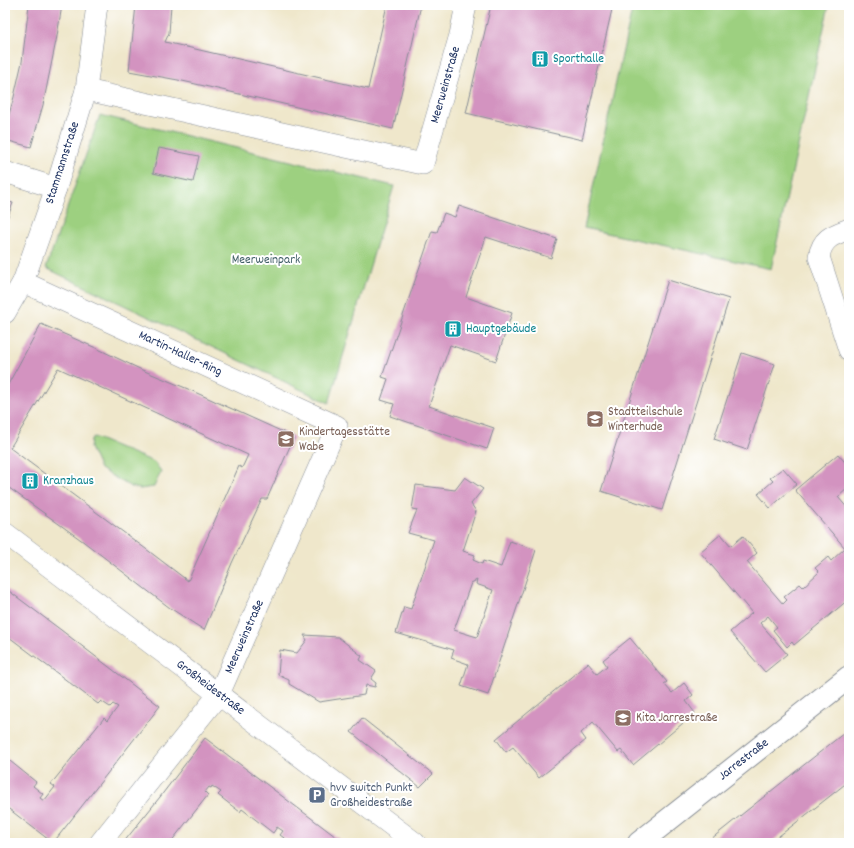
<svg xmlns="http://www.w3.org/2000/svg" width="854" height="848" font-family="Dekko,sans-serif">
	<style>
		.green { fill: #9dd080; stroke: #5c806f }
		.building { fill: #d393c0; fill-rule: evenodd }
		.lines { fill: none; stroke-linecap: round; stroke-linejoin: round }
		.minor-casing { stroke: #858b94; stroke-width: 22 }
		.tertiary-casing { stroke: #858b94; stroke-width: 24 }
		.minor { stroke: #fff; stroke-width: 21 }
		.tertiary { stroke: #fff; stroke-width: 22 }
		.labels { text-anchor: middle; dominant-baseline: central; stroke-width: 4; stroke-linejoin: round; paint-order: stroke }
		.culture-label { font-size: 13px; fill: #0d838f; stroke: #fff; text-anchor: start }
		.street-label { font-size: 13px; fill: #1b2f5e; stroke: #fff }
		.park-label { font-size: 13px; fill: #425f68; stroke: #fff }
		.education-label { font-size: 13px; fill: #785e54; stroke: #fff; text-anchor: start }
		.service-label { font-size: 13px; fill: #4e5e75; stroke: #fff; text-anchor: start }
	</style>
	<rect width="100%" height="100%" fill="#fff"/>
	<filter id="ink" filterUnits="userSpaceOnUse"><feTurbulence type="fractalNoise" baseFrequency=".025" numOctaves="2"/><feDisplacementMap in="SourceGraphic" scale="8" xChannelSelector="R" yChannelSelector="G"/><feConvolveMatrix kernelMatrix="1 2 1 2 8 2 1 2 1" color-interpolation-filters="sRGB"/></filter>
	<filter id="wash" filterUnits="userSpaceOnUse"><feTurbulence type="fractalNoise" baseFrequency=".012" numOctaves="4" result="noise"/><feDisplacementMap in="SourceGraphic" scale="16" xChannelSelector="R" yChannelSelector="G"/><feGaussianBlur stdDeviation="0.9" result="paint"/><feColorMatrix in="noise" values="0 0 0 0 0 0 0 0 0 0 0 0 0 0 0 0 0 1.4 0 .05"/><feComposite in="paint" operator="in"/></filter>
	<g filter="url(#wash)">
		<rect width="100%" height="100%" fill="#efe7cb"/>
		<g class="green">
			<path d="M 633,5 L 829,5 L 771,269 L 584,228 Z"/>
			<path d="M 100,115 L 394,186 L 329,403 L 46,268 Z"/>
			<path d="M 94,437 L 154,462 L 161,471 L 154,487 L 140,489 L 131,487 L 100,469 L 90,448 L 91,439 Z"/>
		</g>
		<g id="blocks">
			<g class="building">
				<path d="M 29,5 L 62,5 L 57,36 L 43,105 L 31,147 L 5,140 L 5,128 L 14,97 L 22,62 Z"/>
				<path d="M 136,5 L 171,5 L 169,33 L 165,42 L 368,89 L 387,5 L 421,5 L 393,129 L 178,80 L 129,71 Z"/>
				<path d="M 491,5 L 613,5 L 582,140 L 466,113 Z"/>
				<path d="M 159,148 L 199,156 L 193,182 L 153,173 Z"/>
				<path d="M 5,201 L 13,203 L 5,224 Z"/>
				<path d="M 459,206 L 557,239 L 551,258 L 486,237 L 466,297 L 512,313 L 496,361 L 450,345 L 429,406 L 494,428 L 487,449 L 390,416 L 394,404 L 381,400 L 388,379 L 382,377 L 432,231 L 437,232 L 444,213 L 455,217 Z"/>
				<path d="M 668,280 L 729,299 L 662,510 L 601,491 Z"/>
				<path d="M 41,324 L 96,348 L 142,370 L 188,389 L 294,437 L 267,499 L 262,499 L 254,516 L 232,563 L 204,630 L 170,608 L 84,542 L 5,485 L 5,390 ZM 58,368 L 248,455 L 242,468 L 239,466 L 188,581 L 150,552 L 10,448 Z"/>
				<path d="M 742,353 L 775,364 L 747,450 L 714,439 Z"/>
				<path d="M 838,454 L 849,467 L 849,487 L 838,497 L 849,510 L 849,599 L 794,645 L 792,642 L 787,647 L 773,630 L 777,627 L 768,616 L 760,623 L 787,654 L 765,672 L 730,632 L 752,613 L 700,552 L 721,534 L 731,546 L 743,536 L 757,553 L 747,562 L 783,604 L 787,600 L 784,597 L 800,584 L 803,587 L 819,572 L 815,568 L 828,557 L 831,561 L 845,548 L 795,490 Z"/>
				<path d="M 783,468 L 797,484 L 770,508 L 758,494 L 773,481 L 770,478 Z"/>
				<path d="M 465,477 L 483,489 L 471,504 L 476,511 L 463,551 L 475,555 L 473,560 L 482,564 L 483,561 L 501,567 L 510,541 L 536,550 L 488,695 L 461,686 L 468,664 L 451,658 L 454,650 L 396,633 L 404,607 L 411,609 L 434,540 L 408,533 L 417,510 L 412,509 L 416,485 L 455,490 ZM 477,580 L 476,584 L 493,590 L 477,637 L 454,630 L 471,583 Z"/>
				<path d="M 5,588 L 61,630 L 160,706 L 53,843 L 5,806 L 5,757 L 36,782 L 33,786 L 43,794 L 40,798 L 44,801 L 55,787 L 51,784 L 104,718 L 107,721 L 118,707 L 113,704 L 110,707 L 101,701 L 98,704 L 5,634 Z"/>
				<path d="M 304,635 L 338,637 L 362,656 L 360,660 L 376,671 L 371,679 L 376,683 L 375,687 L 366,685 L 364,695 L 319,702 L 289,684 L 289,680 L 278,675 L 280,650 L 297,653 L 307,640 Z"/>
				<path d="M 630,638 L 667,682 L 664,684 L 672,693 L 684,683 L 693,695 L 686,701 L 695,713 L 633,765 L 621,750 L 618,752 L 593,722 L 581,733 L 586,740 L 539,778 L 513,747 L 506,752 L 496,739 L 588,663 L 597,674 L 607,666 L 603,660 Z"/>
				<path d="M 362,718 L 433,774 L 420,787 L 351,732 Z"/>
				<path d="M 849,729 L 849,781 L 806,815 L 770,843 L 706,843 Z"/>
				<path d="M 205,738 L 323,827 L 344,843 L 291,843 L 280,835 L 283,831 L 277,827 L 273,833 L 242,809 L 240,812 L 218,795 L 221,792 L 212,786 L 211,788 L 209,787 L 205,792 L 208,795 L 170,843 L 123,843 L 160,797 Z"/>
			</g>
		</g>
	</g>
	<g filter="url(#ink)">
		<use href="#blocks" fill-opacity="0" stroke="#858b94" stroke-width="1"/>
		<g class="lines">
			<g class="minor-casing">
				<g id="minor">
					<path d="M 86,90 L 423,164 L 460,35 L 466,5"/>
					<path d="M 5,172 L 56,188"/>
					<path d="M 849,229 C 833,235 822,238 819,257 L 849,350"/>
					<path d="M 23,282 L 337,426 L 219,694 L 100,843"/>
					<path d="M 5,313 L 23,282 L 56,188 L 86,90 L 97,5"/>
					<path d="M 5,533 L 415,843"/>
				</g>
			</g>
			<g class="tertiary-casing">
				<path id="tertiary" d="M 639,843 L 849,677"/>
			</g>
			<use href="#minor" class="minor"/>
			<use href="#tertiary" class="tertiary"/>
		</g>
	</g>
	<defs>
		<g id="building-square" transform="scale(0.9)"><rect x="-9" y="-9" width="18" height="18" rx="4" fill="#0f9aa8" stroke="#fff"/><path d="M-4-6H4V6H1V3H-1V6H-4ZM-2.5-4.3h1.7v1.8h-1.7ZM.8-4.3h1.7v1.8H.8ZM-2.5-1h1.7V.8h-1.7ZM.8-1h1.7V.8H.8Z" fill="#fff"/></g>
		<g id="school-square" transform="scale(0.9)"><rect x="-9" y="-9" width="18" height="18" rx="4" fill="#8d6e63" stroke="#fff"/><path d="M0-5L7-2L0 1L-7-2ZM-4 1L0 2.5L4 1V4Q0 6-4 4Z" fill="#fff"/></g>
		<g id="parking-square" transform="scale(0.9)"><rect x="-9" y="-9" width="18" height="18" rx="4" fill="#5c6f8a" stroke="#fff"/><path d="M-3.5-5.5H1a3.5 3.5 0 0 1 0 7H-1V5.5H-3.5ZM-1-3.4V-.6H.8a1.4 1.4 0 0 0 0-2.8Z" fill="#fff"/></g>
	</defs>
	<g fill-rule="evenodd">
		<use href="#building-square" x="540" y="59"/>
		<use href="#building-square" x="453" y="329"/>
		<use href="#school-square" x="595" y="419"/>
		<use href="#school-square" x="286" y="439"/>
		<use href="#building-square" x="30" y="481"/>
		<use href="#school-square" x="623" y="718"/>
		<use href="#parking-square" x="317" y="795"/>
	</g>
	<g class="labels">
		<g class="culture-label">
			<text x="553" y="59">Sporthalle</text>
			<text x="466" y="329">Hauptgebäude</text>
			<text x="43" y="481">Kranzhaus</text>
		</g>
		<g class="street-label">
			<text transform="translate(446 85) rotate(-74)">Meerweinstraße</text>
			<text transform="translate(63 163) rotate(-72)">Stammannstraße</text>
			<text transform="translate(180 354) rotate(25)">Martin-Haller-Ring</text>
			<text transform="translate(245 637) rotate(-66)">Meerweinstraße</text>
			<text transform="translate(210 688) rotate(37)">Großheidestraße</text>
			<text transform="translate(744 760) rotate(-38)">Jarrestraße</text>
		</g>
		<g class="park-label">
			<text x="266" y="260">Meerweinpark</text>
		</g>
		<g class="education-label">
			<text x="608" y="412">Stadtteilschule<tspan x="608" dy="15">Winterhude</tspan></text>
			<text x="299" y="432">Kindertagesstätte<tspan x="299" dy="15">Wabe</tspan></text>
			<text x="636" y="718">Kita Jarrestraße</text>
		</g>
		<g class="service-label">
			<text x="330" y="788">hvv switch Punkt<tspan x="330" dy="15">Großheidestraße</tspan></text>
		</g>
	</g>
	<rect width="854" height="848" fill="none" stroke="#fff" stroke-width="20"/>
</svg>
